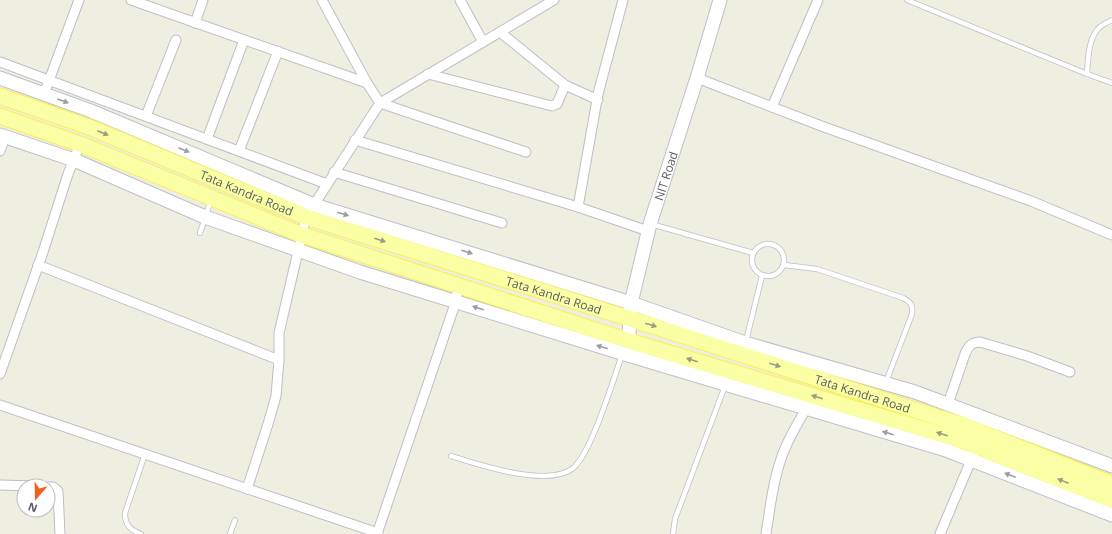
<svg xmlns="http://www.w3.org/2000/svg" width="1112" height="534" font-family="'Open Sans',sans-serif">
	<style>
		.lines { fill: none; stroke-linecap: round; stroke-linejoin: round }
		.lane-casing { stroke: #bebfc6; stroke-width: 6 }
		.street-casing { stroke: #bebfc6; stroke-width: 11 }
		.secondary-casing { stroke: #bec0c8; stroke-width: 15 }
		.primary-casing { stroke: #faef4e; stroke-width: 17 }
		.lane { stroke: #fff; stroke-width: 4.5 }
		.street { stroke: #fff; stroke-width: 9 }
		.secondary { stroke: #fff; stroke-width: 13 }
		.primary { stroke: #faffa5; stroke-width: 15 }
		.oneway { fill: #9c9da1 }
		.oneway2 { fill: #9a9d7d }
		.labels { text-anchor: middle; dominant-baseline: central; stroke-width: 3; stroke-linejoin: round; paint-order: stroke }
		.street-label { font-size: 12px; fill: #5a5c63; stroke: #fff }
	</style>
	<rect width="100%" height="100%" fill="#eeeee1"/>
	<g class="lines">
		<g class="lane-casing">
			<g id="lane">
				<path d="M 907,0 L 1087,74 L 1112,83"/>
				<path d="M 1087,74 C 1088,60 1088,36 1101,26 C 1104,24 1108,22 1112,20"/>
				<path d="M 651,224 L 753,253"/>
				<path d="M 200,233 L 211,200"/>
				<circle cx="768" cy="260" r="16"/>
				<path d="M 784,265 L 817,269 L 903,298 C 911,302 913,305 912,314 L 886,382"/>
				<path d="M 746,341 L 762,276"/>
				<path d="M 451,456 C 479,465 546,487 572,469 C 591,455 613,380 622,355"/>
				<path d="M 141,534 C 130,530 125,525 125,513 L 145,454"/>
				<path d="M 230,534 L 235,520"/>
				<path d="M 673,534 L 675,519 L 725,386"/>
			</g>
		</g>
		<g class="street-casing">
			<g id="street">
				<path d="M 131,0 L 367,83"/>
				<path d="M 322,0 L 367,83 L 380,103 L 526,152"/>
				<path d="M 460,0 L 483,42"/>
				<path d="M 195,23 L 203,0"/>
				<path d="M 500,32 L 565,85"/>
				<path d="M 0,62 L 327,184"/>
				<path d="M 428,74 L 552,106 L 557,104 L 565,85 L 598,100"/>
				<path d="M 697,78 L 824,127 L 1031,201 L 1112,235"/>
				<path d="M 44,94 L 79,0"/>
				<path d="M 772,107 L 818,0"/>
				<path d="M 146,116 L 176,40"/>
				<path d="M 207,139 L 244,40"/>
				<path d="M 355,140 L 578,207 L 648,231"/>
				<path d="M 0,151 L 5,137"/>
				<path d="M 239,151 L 278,51"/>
				<path d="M 334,172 L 502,223"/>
				<path d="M 578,207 L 598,94 L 623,0"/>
				<path d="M 38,265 L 279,360"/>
				<path d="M 0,374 L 43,252 L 68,174 L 80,144"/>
				<path d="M 948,404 L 965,354 C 968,347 971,342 980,342 L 1027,356 L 1070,372"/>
				<path d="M 0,405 L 378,533"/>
				<path d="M 0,485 L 34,486"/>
				<path d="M 48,487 L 53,487 L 58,491 L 60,534"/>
				<path d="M 247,489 L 268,424 L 276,396 L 279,360 L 279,333 L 306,217 L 380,103 L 554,0"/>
				<path d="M 377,534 L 456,301 L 458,285"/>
				<path d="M 766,534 C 770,508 773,481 782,456 C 788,439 797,424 806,409"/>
				<path d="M 940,534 L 977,446"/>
			</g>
		</g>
		<g class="secondary-casing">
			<g id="secondary">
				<path d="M 0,78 L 91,111 L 314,205 L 631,303 L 745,343 L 915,392 L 1112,466"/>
				<path d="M 0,135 L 74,160 L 205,217 L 360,272 L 628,355 L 946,450 L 1112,515"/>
				<path id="s1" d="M 628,351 L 631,303 L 650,224 L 697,78 L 720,0"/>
			</g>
		</g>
		<g class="primary-casing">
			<g id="primary">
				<path id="s2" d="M 0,96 L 89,127 L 306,217 L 631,319 L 968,427 L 1112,484"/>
				<path d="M 0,116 L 80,144 L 302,235 L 629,341 L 960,440 L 1112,500"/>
			</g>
		</g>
		<use href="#lane" class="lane"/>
		<use href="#street" class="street"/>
		<use href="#secondary" class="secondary"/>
		<use href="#primary" class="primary"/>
	</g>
	<defs><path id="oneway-solid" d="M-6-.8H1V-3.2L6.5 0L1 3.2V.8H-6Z"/></defs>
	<g class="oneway">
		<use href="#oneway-solid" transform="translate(63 101) rotate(20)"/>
		<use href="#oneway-solid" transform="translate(184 150) rotate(23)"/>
		<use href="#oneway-solid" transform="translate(343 214) rotate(17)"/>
		<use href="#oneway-solid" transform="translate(467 252) rotate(17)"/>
		<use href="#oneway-solid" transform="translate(478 308) rotate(-163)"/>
		<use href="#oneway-solid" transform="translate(602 347) rotate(-163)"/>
		<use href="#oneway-solid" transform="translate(888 433) rotate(-164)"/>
		<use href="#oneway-solid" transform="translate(1010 475) rotate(-159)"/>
	</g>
	<g class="oneway2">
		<use href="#oneway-solid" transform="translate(103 133) rotate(23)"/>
		<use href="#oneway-solid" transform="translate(380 240) rotate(17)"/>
		<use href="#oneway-solid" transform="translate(651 325) rotate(18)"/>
		<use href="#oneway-solid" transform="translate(692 360) rotate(-163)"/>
		<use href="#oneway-solid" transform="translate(775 365) rotate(18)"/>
		<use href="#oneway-solid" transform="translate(817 397) rotate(-163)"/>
		<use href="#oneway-solid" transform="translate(942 434) rotate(-163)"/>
		<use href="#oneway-solid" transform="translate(1063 481) rotate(-158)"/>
	</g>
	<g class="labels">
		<g class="street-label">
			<text stroke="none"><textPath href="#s1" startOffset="180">NIT Road</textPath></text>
			<text stroke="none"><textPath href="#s2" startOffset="265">Tata Kandra Road</textPath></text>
			<text stroke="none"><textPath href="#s2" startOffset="589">Tata Kandra Road</textPath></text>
			<text stroke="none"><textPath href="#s2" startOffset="913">Tata Kandra Road</textPath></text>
		</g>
	</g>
	<g transform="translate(36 498) rotate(200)"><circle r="19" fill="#ffffff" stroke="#bdbec1"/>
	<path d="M0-3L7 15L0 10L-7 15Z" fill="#f45f21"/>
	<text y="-6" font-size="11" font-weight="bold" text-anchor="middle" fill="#5a5c63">N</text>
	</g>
</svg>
